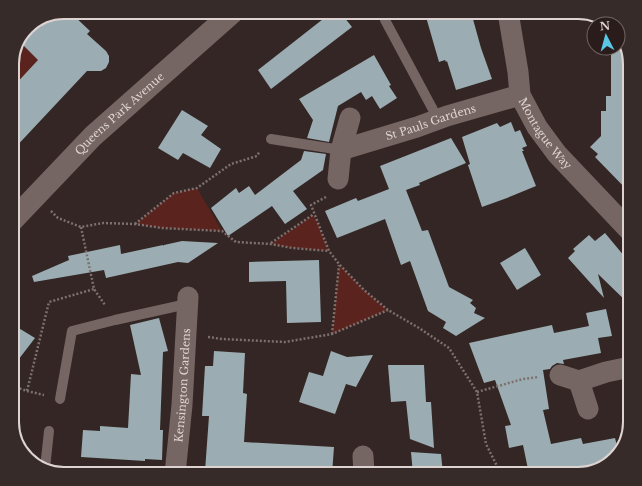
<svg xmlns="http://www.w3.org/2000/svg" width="642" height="486" font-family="'Libre Baskerville',serif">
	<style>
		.green { fill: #5a231d }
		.building { fill: #9badb2 }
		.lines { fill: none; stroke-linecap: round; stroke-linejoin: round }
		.path { stroke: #7c716f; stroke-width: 2.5; stroke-dasharray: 2 2; stroke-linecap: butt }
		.service { stroke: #766663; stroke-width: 10 }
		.minor { stroke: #766663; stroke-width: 21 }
		.tertiary { stroke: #766663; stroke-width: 22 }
		.labels { text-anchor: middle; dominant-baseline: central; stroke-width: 4; stroke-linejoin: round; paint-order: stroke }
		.street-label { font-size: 11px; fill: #ddd4d2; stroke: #291c1a }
		.rim { fill: none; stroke: #ddd4d2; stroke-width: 2 }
	</style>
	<rect width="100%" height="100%" fill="#332624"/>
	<g class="green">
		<path d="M 21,43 L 47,68 L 12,88 L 12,60 Z"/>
		<path d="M 197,188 L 222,231 L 162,228 L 135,224 L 174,193 Z"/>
		<path d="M 314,214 L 329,251 L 292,248 L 271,244 Z"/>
		<path d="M 339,264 L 364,290 L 388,310 L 332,334 Z"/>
	</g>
	<g class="building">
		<path d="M 64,12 L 69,17 L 72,14 L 90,31 L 87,34 L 106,51 L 109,56 L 109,62 L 106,68 L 101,71 L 87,71 L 12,151 L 12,88 L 38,60 L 21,43 L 29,25 Z"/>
		<path d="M 332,12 L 340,12 L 352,27 L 271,89 L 258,70 Z"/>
		<path d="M 440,12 L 471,12 L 481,48 L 492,79 L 456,90 L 447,61 L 446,62 L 445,60 L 439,62 L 426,17 Z"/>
		<path d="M 618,33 L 625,41 L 630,64 L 630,193 L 595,157 L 598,154 L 590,147 L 601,136 L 601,111 L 606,111 L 606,96 L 611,96 L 611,48 L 618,48 Z"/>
		<path d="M 374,55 L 391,85 L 389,86 L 397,98 L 380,109 L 372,96 L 366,100 L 361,92 L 338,106 L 329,142 L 307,138 L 313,120 L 299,99 Z"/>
		<path d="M 182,110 L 208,126 L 201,135 L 221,149 L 210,168 L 183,153 L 178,160 L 158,148 Z"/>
		<path d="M 511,122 L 515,132 L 520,130 L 527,146 L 522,148 L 524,151 L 522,151 L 536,186 L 507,198 L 482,207 L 468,165 L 470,164 L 462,137 L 497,123 L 500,127 Z"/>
		<path d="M 451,138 L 466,163 L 419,183 L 420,185 L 406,190 L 422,231 L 428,230 L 449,287 L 473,300 L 470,303 L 476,308 L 474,313 L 485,318 L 456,336 L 443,328 L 446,322 L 428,311 L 410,261 L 401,265 L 385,219 L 337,238 L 325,211 L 356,198 L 358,201 L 389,189 L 380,166 Z"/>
		<path d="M 304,151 L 326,154 L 323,170 L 293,191 L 307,209 L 285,224 L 272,206 L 228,236 L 211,208 L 236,188 L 239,193 L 249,186 L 255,195 L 301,160 Z"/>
		<path d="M 605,233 L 630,263 L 630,305 L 598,274 L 604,298 L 568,258 L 575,251 L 573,249 L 589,235 L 595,241 Z"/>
		<path d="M 182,241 L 218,243 L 188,263 L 178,262 L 106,278 L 104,270 L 34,282 L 32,276 L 69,260 L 68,256 L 120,245 L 121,254 L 163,245 L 163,246 L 164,245 Z"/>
		<path d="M 525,248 L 541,275 L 517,290 L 500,263 Z"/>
		<path d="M 319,260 L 321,322 L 287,323 L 286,281 L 249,282 L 249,262 Z"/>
		<path d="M 606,309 L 612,336 L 598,338 L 601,353 L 563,360 L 564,364 L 557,363 L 552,366 L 550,369 L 543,370 L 549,409 L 543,410 L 551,444 L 581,438 L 583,444 L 615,438 L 619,454 L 601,469 L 578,474 L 552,474 L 551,469 L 529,474 L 523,445 L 509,448 L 505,426 L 511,425 L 495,380 L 484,383 L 469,343 L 552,325 L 554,333 L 589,326 L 586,313 Z"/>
		<path d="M 159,318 L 168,351 L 163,352 L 160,430 L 163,430 L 162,460 L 145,459 L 145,461 L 81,457 L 83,430 L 100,431 L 100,426 L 128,428 L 131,374 L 141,375 L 130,325 Z"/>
		<path d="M 12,324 L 35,338 L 12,368 Z"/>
		<path d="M 214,351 L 245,353 L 243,393 L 247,394 L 244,442 L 334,447 L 332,474 L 259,474 L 259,473 L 205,471 L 209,416 L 202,416 L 205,366 L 213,366 Z"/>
		<path d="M 331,351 L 347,357 L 373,355 L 356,387 L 346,384 L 335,414 L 299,402 L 309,372 L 323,376 Z"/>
		<path d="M 388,365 L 424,365 L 426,402 L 431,402 L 434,448 L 410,439 L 406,401 L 391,402 Z"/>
		<path d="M 411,452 L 441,454 L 443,474 L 413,474 Z"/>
	</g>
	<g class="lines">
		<g class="path">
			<path d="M 326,197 L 311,205 L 329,251 L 339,264 L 364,290 L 388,310 L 419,328 L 449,348 L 477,392 L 486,444 L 501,474"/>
			<path d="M 51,211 L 58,218 L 81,227 L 103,223 L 135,224 L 162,228 L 222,231 L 236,242 L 271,244 L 292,248 L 329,251"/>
			<path d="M 135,224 L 174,193 L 197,188 L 231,164 L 257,156 L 260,151"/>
			<path d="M 81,227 L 94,289 L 105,305"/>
			<path d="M 271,243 L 314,214"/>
			<path d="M 332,334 L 339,265"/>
			<path d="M 208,337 L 222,339 L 285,342 L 332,334 L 388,310"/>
			<path d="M 12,386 L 27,391 L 49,302 L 94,289"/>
			<path d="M 27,391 L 44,395"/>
			<path d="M 477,392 L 523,379 L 538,377"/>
		</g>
		<g class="service">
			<path d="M 385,20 L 438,119"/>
			<path d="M 271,139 L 341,150"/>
			<path d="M 60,399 L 72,331 L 115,320 L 187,304"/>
			<path d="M 45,468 L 49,431"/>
		</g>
		<g class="minor">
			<path id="s1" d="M 508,12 L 518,72 L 520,95 L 537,127 L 557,154 L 630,231"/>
			<path d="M 341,150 L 350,118"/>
			<path id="s2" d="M 338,179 L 341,150 L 417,127 L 447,116 L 520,95"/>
			<path d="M 560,375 L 579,381"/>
			<path d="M 588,409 L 579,381 L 606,372 L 630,367"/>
			<path d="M 363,456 L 364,474"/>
			<path id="s3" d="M 175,474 L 182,405 L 188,297"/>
		</g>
		<path class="tertiary" id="s4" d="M 12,221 L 93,136 L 233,12"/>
	</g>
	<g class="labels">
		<g class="street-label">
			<text stroke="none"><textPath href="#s4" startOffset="152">Queens Park Avenue</textPath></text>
			<text stroke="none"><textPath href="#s2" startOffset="123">St Pauls Gardens</textPath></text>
			<text stroke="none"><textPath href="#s1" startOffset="130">Montague Way</textPath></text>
			<text stroke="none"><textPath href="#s3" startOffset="89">Kensington Gardens</textPath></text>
		</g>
	</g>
	<path d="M0 0H642V486H0ZM64 19H578A45 45 0 0 1 623 64V422A45 45 0 0 1 578 467H64A45 45 0 0 1 19 422V64A45 45 0 0 1 64 19Z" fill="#372b29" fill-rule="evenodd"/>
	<path class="rim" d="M64 19H578A45 45 0 0 1 623 64V422A45 45 0 0 1 578 467H64A45 45 0 0 1 19 422V64A45 45 0 0 1 64 19Z"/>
	<g transform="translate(606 36) rotate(354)"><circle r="19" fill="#291c1a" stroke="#716664"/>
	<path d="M0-3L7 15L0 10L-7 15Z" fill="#5bc7e7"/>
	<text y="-6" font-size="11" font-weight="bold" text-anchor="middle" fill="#ddd4d2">N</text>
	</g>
</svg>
